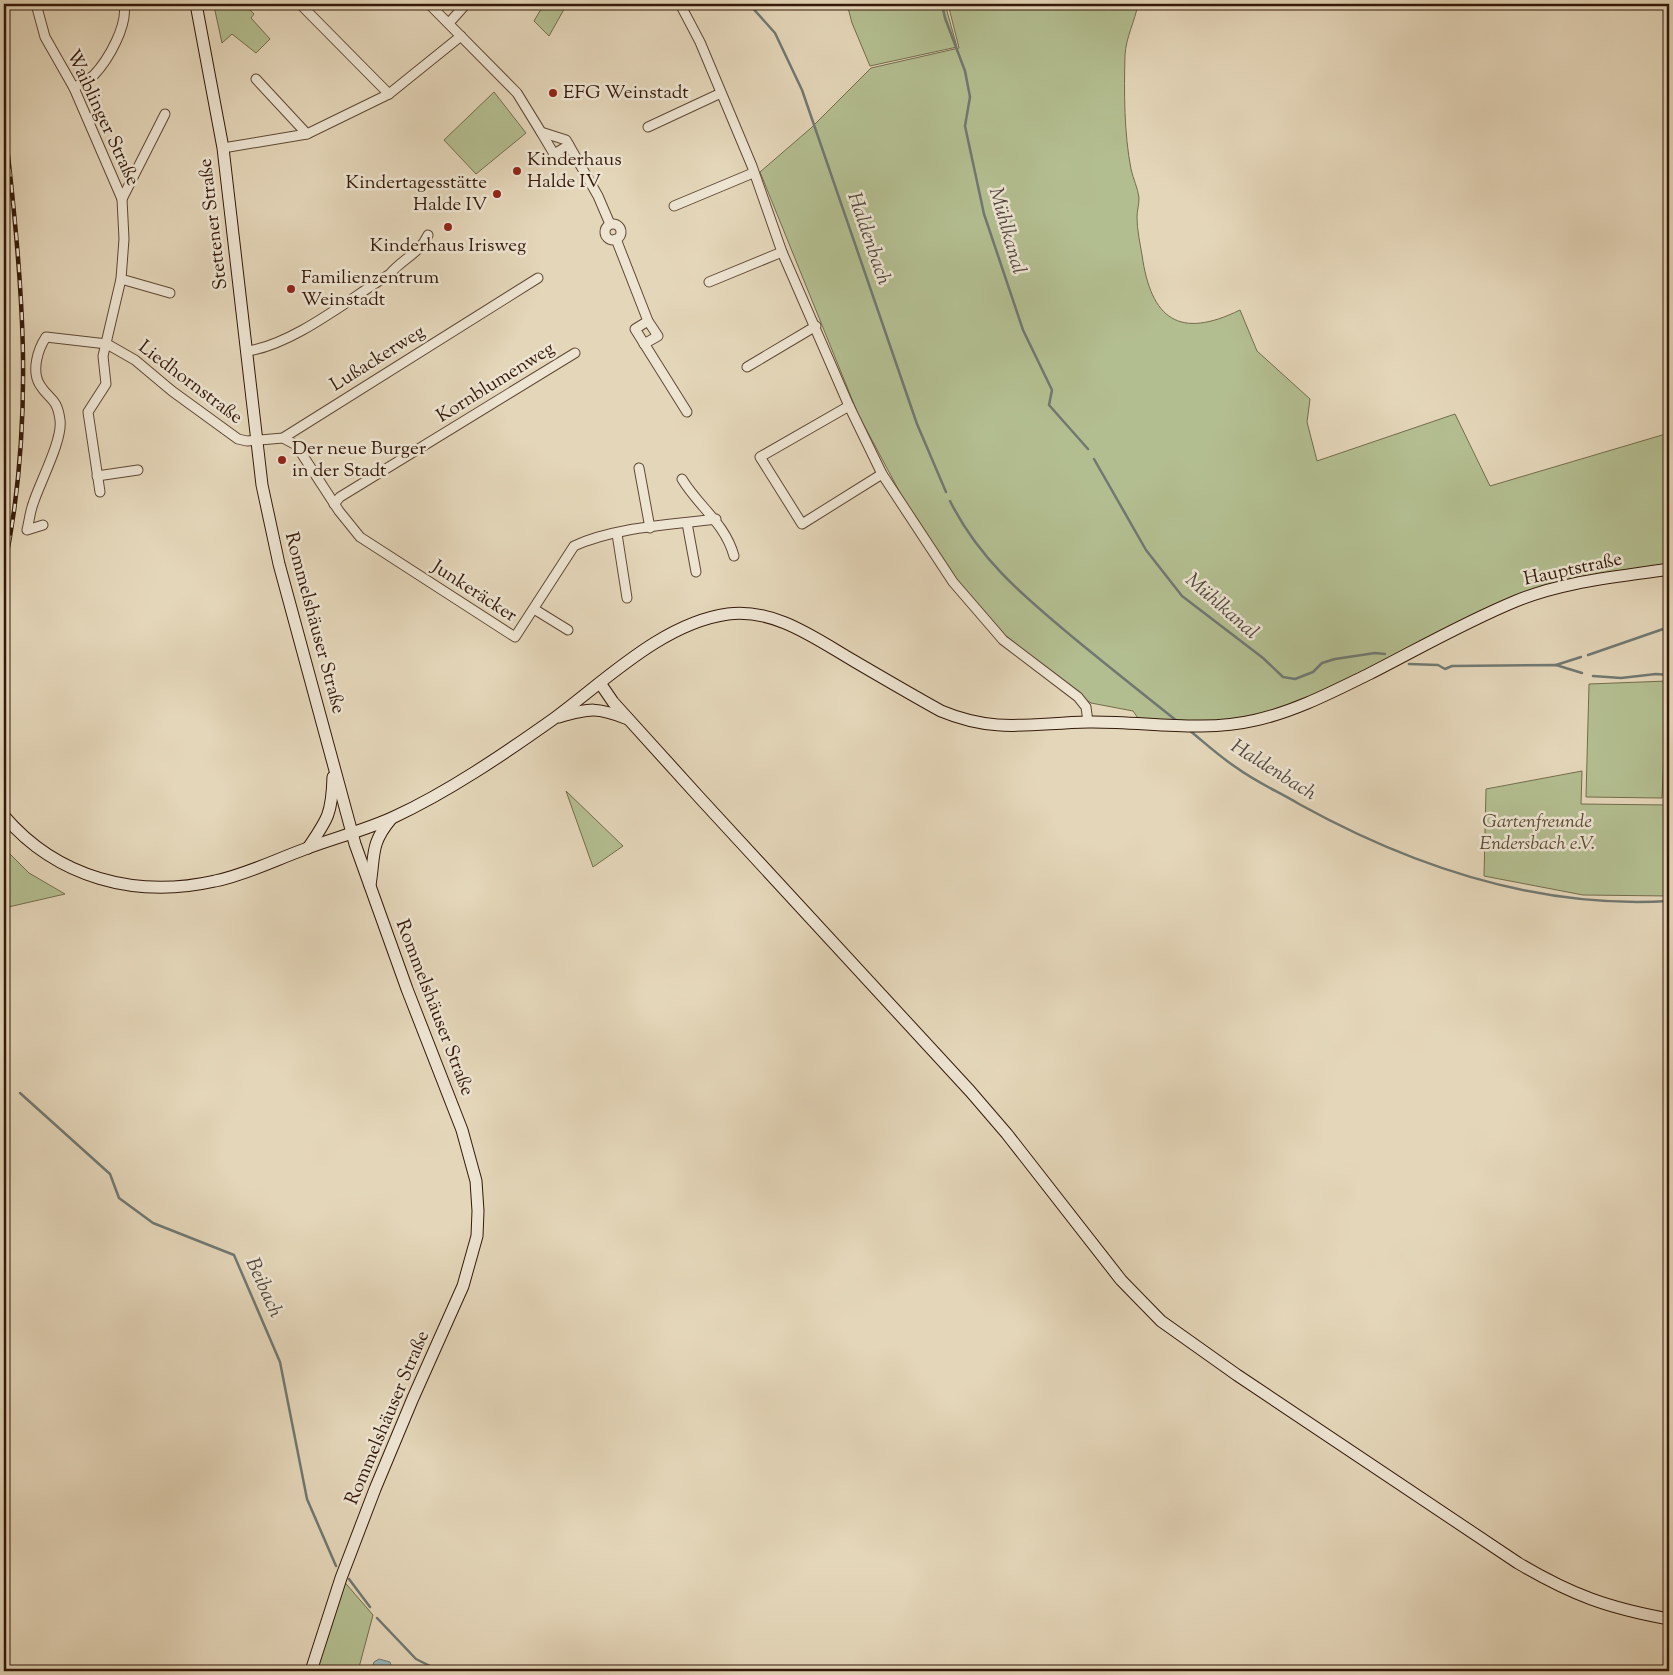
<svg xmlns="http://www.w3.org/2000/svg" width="1673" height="1675" font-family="'Sorts Mill Goudy',serif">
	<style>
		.green { fill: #b3be90; stroke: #746c4c }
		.water { fill: #98b7b8; stroke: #707872 }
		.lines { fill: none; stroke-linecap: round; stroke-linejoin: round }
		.stream { stroke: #707872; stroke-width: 2.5 }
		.street-casing { stroke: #604835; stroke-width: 11 }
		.secondary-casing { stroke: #341909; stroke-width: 13 }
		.street { stroke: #ede4d2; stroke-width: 9 }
		.secondary { stroke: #ede4d2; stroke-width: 11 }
		.rail-casing { stroke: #341909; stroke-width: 4.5 }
		.rail { stroke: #ede4d2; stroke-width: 2.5; stroke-dasharray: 8; stroke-linecap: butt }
		.poi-dot { fill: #8f2418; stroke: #ede4d2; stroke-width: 2 }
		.labels { text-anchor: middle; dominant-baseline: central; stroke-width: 5; stroke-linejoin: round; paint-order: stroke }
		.poi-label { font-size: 19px; fill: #341909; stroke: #ede4d2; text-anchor: start }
		.street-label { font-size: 19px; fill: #341909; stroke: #ede4d2 }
		.park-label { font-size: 19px; font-style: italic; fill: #5a4b32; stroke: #ede4d2 }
		.water-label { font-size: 20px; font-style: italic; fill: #52483e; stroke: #ede4d2 }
	</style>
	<rect width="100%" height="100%" fill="#e4d6b9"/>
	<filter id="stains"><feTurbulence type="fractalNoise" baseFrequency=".004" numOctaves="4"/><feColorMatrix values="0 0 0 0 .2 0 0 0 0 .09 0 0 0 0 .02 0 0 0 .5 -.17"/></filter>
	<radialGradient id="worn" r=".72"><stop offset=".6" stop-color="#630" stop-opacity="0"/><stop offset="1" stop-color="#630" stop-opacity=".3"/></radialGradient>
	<g class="green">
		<path d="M 216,4 L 244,4 L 254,14 L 251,18 L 270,39 L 256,53 L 232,34 L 222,43 L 214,6 Z"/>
		<path d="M 544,4 L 567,4 L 549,36 L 534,21 Z"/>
		<path d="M 847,4 L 945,4 L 957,47 L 870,66 L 852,23 Z"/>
		<path d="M 948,4 L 1138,4 C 1135,21 1126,37 1125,55 C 1124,92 1124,133 1131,169 C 1133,179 1138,188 1139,198 C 1139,205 1137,211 1137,217 C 1137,230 1140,243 1142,255 C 1151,319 1179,340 1240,310 L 1257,351 L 1310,399 L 1307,422 L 1317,461 L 1455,414 L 1490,486 L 1669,433 L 1669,564 L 1518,595 L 1315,697 L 1280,709 L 1229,722 L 1140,721 L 1133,711 L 1091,703 L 1050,674 L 1005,637 L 954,579 L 912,515 L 858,414 L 760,172 L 811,128 L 871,68 L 959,48 Z"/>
		<path d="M 494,92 L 526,133 L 476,174 L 444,140 Z"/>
		<path d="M 4,434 L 9,437 L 4,500 Z"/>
		<path d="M 1667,681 L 1662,798 L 1586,797 L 1589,684 Z"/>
		<path d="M 1582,771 L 1581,804 L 1669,805 L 1669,896 L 1583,895 L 1484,876 L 1486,789 Z"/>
		<path d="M 566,791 L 623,846 L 593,867 Z"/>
		<path d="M 4,848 L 29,873 L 65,894 L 4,908 Z"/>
		<path d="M 341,1578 L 373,1615 L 358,1671 L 311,1671 Z"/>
	</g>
	<path class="water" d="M 379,1659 L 390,1662 L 393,1671 L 371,1671 L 374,1662 Z"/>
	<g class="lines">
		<g class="stream">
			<path d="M 749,4 L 775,33 L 802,90 L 917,424 L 946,492"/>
			<path d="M 942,4 L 945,18 L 965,71 L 970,97 L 965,126 L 984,214 L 1023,330 L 1052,390 L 1049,405 L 1088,449"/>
			<path d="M 1094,459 L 1146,550 L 1182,596 L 1263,658 L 1283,677 L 1295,679 L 1313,672 L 1322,663 L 1335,659 L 1375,653 L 1385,654"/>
			<path d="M 950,501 C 980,561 1025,597 1075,639 C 1109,667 1143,694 1177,721"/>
			<path d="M 1588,655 L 1669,627"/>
			<path d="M 1409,664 L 1438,665 L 1445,669 L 1452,666 L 1556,665 L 1582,673"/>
			<path d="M 1556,665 L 1581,657"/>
			<path d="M 1593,676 L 1621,678 L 1656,674 L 1669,675"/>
			<path d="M 1189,730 C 1205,743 1220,757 1237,768 C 1256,782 1279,792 1299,804 C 1413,867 1538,909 1669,901"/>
			<path d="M 20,1093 L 110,1174 L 119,1198 L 153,1223 L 234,1255 L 280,1362 L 307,1499 L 336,1566"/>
			<path d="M 349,1579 L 370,1607"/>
			<path d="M 377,1618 L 416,1659 L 440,1671"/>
		</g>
		<g class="street-casing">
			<g id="street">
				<path d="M 36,4 L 45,37 L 74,88 L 122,199 L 124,239 L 121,279 L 103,356 L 106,384 L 88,412 L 100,492"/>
				<path d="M 300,4 L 389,94"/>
				<path d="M 429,4 L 517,93 L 541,132 L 566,140 L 598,196 L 610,224"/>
				<path d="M 680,4 L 700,42 L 752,166 L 782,252 L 849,406 L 882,474 L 953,582 L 1003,640 L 1078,697 L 1086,707 L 1088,722"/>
				<path d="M 449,23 L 466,4"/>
				<path d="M 256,79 L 307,134"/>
				<path d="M 74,88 C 80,84 88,80 94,75 C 108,60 128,26 124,4"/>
				<path d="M 648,127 L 721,93"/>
				<path d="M 541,132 L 554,154 L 569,145"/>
				<path d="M 223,148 L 307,134 L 389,94 L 461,36"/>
				<path d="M 122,199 L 165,114"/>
				<path d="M 674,206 L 753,173"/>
				<circle cx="613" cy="232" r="8"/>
				<path d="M 616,239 L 648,321 L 658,336 L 644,344"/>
				<path d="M 121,279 L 170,293"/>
				<path d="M 709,282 L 782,252"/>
				<path d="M 648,321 L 635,329 L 687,412"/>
				<path d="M 248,351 C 294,344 349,299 390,274 C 401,260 420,253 428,235"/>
				<path d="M 747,367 L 816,326"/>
				<path d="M 849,406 L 760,457 L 802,524 L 882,474"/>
				<path d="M 283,438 L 296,445 L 339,511 L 360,537 L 515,637 L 574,546 C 615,527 671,525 716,519"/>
				<path d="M 639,468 L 650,528"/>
				<path d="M 97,476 L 138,470"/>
				<path d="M 682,479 C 698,506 725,523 734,556"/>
				<path d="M 334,504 L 340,497 L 575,353"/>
				<path d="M 687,523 L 696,572"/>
				<path d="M 43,525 L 27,530 C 29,522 30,512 33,504 C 39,484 63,440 60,420 C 57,397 49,400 40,385 C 31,371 38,349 46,337 L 107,344 L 135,360 L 172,391 L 238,439 L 247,441 L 283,438 L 538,278"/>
				<path d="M 617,534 L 627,598"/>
				<path d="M 534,609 L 568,630"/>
			</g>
		</g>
		<g class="secondary-casing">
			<g id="secondary">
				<path d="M 196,4 L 223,148 L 262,485 L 279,564 L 355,844 L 407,989 L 462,1130 L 476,1181 L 478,1211 L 477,1236 L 463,1286 L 413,1398 L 375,1489 L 341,1578 L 311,1671"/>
				<path d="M 600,683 L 613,702 L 699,797 L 970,1091 L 1007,1134 L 1121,1280 L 1161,1321 L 1237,1375 L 1518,1563 C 1572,1595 1608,1608 1669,1619"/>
				<path d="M 559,717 C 590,708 597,707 628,719"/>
				<path d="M 4,816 C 57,878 136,899 215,881 C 245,875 275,860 305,849 C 334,838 366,830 394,817 C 448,792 504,754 552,720 C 604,682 662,623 728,614 C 775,608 816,639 854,661 C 883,678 912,695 941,711 C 996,734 1032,723 1088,722 C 1144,721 1201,733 1256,720 C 1296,711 1332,692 1369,674 C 1418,649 1465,622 1516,601 C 1564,581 1618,577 1669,569"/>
				<path d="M 308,848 C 328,819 332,813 333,777"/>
				<path d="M 370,885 C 375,855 370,844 391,819"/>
			</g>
		</g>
		<use href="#street" class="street"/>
		<use href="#secondary" class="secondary"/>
		<g class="rail-casing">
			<path id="rail" d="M 4,121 C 22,271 36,418 4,568"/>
		</g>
		<use href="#rail" class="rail"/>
	</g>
	<g class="poi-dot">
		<circle cx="553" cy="93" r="5"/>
		<circle cx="517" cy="171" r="5"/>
		<circle cx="497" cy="194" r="5"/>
		<circle cx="448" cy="227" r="5"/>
		<circle cx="291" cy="289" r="5"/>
		<circle cx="282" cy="460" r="5"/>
	</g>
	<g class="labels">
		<g class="poi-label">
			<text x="563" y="93">EFG Weinstadt</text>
			<text x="527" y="160">Kinderhaus<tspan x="527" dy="22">Halde IV</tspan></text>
			<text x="487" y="183" text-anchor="end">Kindertagesstätte<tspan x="487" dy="22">Halde IV</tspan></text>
			<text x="448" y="246" text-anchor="middle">Kinderhaus Irisweg</text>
			<text x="301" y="278">Familienzentrum<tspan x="301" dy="22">Weinstadt</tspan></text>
			<text x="292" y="449">Der neue Burger<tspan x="292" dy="22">in der Stadt</tspan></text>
		</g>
		<g class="street-label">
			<text transform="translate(102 118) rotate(65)">Waiblinger Straße</text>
			<text transform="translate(214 224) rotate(-97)">Stettener Straße</text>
			<text transform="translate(378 359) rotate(-32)">Lußackerweg</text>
			<text transform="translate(190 383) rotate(37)">Liedhornstraße</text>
			<text transform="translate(496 383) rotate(-32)">Kornblumenweg</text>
			<text transform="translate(1573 570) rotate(-12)">Hauptstraße</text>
			<text transform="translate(474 592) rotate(33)">Junkeräcker</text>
			<text transform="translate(314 623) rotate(75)">Rommelshäuser Straße</text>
			<text transform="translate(434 1008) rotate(69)">Rommelshäuser Straße</text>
			<text transform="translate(388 1418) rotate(-67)">Rommelshäuser Straße</text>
		</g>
		<g class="park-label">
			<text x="1537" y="822">Gartenfreunde<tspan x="1537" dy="22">Endersbach e.V.</tspan></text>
		</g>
		<g class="water-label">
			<text transform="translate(1006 231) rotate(74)">Mühlkanal</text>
			<text transform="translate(868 239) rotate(71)">Haldenbach</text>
			<text transform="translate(1221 607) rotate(41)">Mühlkanal</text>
			<text transform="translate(1273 771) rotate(32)">Haldenbach</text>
			<text transform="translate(263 1288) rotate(66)">Beibach</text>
		</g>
	</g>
	<rect width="1673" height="1675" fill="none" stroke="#e4d6b9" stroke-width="20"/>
	<rect x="5" y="5" width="1663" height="1665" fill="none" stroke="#341909" stroke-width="2.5"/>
	<rect x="10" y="10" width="1653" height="1655" fill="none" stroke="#341909"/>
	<rect width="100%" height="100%" filter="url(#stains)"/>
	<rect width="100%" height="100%" fill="url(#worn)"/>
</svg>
